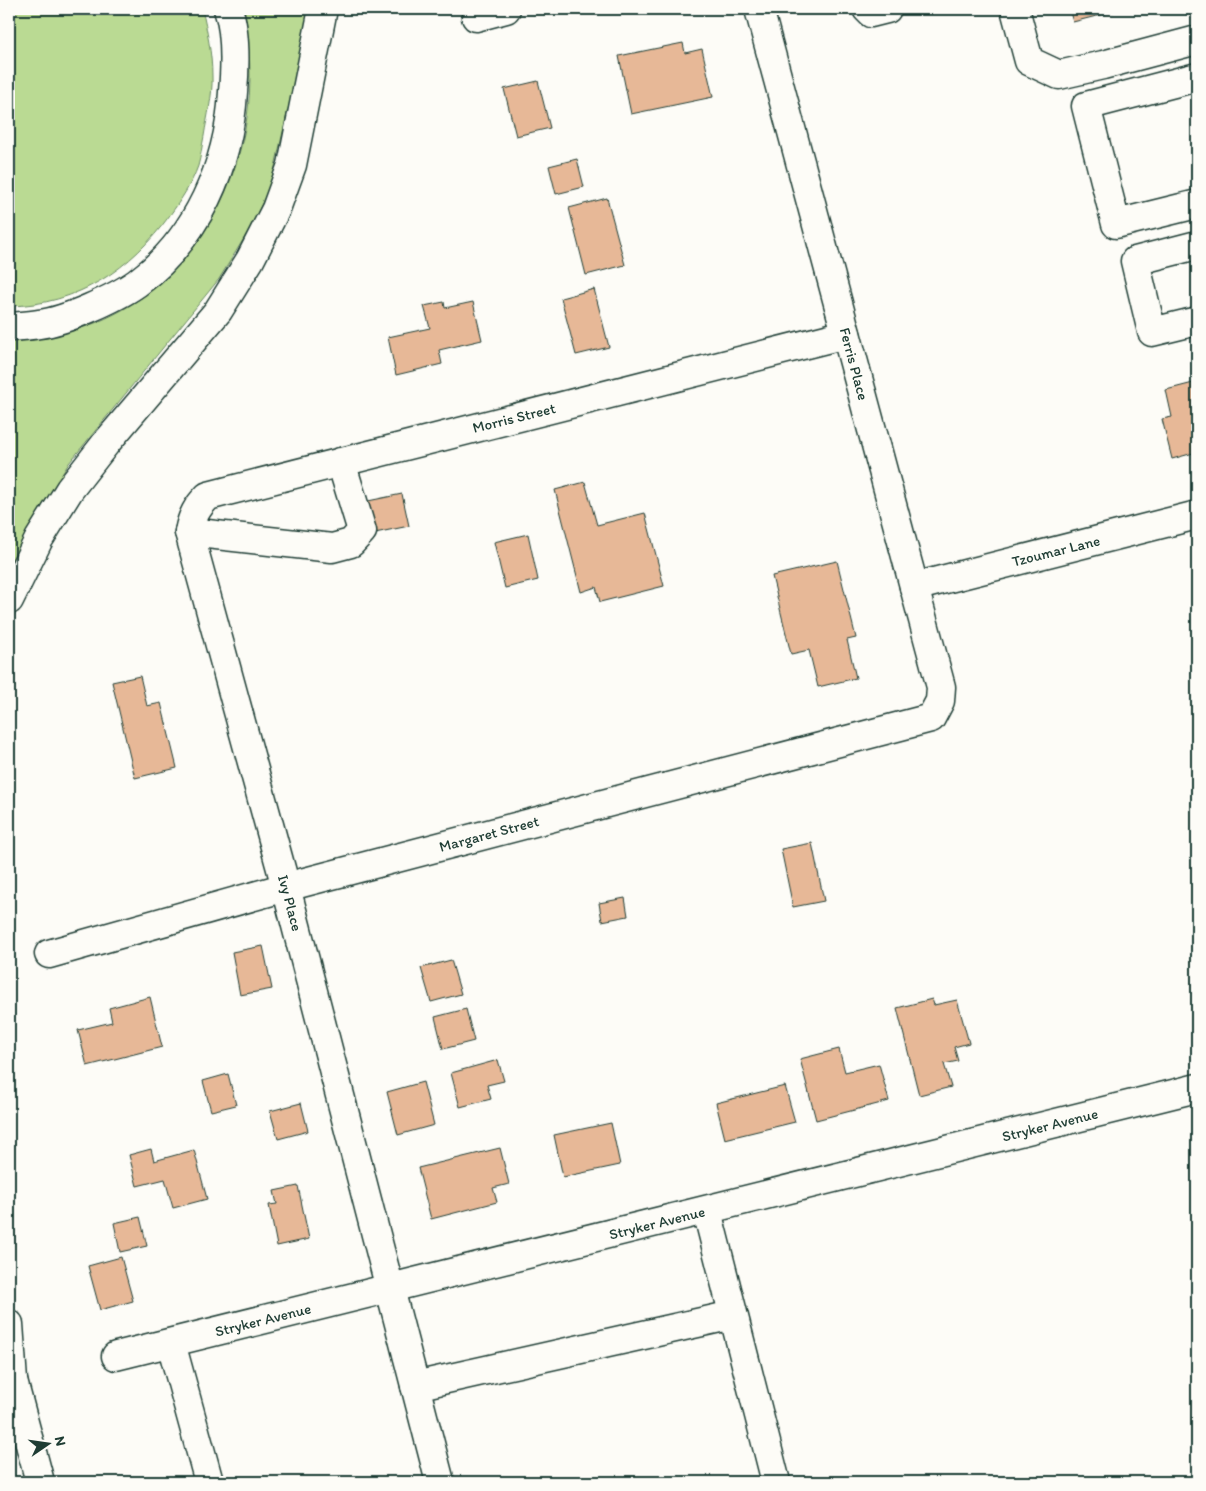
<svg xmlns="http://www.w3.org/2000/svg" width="1206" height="1491" font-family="Itim,sans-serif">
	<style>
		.grass { fill: #bada93; stroke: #6c8c64 }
		.building { fill: #e7b897; stroke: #1f3d34 }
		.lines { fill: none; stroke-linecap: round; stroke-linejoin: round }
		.minor-casing { stroke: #1f3d34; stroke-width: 31 }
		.highway-casing { stroke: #1f3d34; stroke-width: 31 }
		.minor { stroke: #fdfcf7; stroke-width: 28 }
		.highway { stroke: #fdfcf7; stroke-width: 28 }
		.labels { text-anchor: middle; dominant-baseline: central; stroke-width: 4.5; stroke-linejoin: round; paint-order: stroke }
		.street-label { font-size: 15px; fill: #1f3d34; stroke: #fdfcf7 }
	</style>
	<rect width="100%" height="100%" fill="#fdfcf7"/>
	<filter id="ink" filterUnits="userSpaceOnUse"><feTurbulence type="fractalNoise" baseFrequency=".02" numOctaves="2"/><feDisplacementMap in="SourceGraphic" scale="10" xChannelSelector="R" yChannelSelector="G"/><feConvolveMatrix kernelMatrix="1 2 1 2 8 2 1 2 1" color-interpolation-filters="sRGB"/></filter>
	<g filter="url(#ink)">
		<g class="grass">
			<path d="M 9,9 L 202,9 C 207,31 212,53 212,76 C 213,95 207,117 204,136 C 202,145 201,156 198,166 C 192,183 181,200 170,215 C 131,269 78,305 9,306 Z"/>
			<path d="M 244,9 L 311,9 L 271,184 L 251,227 L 219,279 L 69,463 L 32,524 L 9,565 L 9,342 C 136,334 220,252 245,129 C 251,97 251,72 248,39 C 247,29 247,18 244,9 Z"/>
		</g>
		<g class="building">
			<path d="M 1069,9 L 1124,9 L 1073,22 Z"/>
			<path d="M 683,43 L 685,53 L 702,49 L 713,97 L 631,114 L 619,56 Z"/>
			<path d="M 538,81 L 550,128 L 516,136 L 504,89 Z"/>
			<path d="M 577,159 L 584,187 L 556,194 L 549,166 Z"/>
			<path d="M 607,198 L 625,265 L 586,275 L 569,208 Z"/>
			<path d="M 594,289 L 609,347 L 576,355 L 561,298 Z"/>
			<path d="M 444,302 L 445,308 L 473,302 L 482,340 L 439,350 L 442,364 L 396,375 L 388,337 L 430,328 L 424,306 Z"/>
			<path d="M 1197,382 L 1197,452 L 1172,459 L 1162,419 L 1172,417 L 1166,390 Z"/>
			<path d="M 585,482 L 597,525 L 645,513 L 664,586 L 600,602 L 596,587 L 581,592 L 555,490 Z"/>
			<path d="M 402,494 L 409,526 L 375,533 L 368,501 Z"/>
			<path d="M 528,534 L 538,580 L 505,588 L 494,542 Z"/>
			<path d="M 837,561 L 856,638 L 847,640 L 856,678 L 818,687 L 809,650 L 791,654 L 772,576 Z"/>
			<path d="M 140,676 L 147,706 L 161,703 L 177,768 L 135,778 L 112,682 Z"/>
			<path d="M 812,843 L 824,901 L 793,907 L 781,849 Z"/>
			<path d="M 625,898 L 628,916 L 602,921 L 599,903 Z"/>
			<path d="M 263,946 L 272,989 L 240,995 L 232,952 Z"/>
			<path d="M 451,960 L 461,994 L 431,1002 L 421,968 Z"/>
			<path d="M 150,997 L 162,1047 L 87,1066 L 78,1030 L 112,1022 L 109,1008 Z"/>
			<path d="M 932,999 L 934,1005 L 957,1000 L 969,1043 L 954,1047 L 958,1061 L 944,1064 L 951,1087 L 919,1095 L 897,1008 Z"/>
			<path d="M 466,1009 L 474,1041 L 443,1049 L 435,1017 Z"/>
			<path d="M 839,1049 L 845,1072 L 879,1064 L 889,1101 L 816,1120 L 800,1059 Z"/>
			<path d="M 498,1060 L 504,1081 L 487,1085 L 491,1099 L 460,1107 L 451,1073 Z"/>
			<path d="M 228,1074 L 236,1105 L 211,1111 L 203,1081 Z"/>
			<path d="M 423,1082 L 434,1125 L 398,1135 L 387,1092 Z"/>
			<path d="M 785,1086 L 795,1122 L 725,1139 L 716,1103 Z"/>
			<path d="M 301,1103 L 308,1131 L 278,1139 L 270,1111 Z"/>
			<path d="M 611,1123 L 620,1165 L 563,1177 L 554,1135 Z"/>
			<path d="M 500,1148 L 509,1184 L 493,1188 L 497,1202 L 431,1219 L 418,1168 Z"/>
			<path d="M 151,1149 L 154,1161 L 194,1150 L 207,1199 L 173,1208 L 165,1179 L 137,1186 L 129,1155 Z"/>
			<path d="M 298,1186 L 309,1239 L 277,1246 L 269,1205 L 277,1204 L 274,1191 Z"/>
			<path d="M 140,1217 L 147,1246 L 120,1252 L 114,1223 Z"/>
			<path d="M 121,1257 L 133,1301 L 100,1310 L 88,1266 Z"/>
		</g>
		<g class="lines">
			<g class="minor-casing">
				<g id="minor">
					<path d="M 867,9 L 871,13 L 887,9"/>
					<path d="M 1015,9 L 1029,61 L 1059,75 L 1103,65 L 1197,40"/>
					<path d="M 476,17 L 506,9"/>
					<path d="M 1197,77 L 1086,106 L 1116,224 L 1197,204"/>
					<path d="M 1197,245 L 1135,261 L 1152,332 L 1197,321"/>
					<path d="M 189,532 L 332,548 L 351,543 L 362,531 L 341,462"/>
					<path d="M 914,587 L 1197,515"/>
					<path d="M 49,954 L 286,887 L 931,718 L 940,701 L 941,687 L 759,9"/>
					<path d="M 707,1211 L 776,1482"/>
					<path d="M 171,1343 L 209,1482"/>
					<path d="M 116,1356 L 1197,1088"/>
					<path d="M 415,1386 L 733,1315"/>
					<path d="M 440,1482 L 286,887 L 189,532 C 192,516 197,507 208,496 L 846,334"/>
				</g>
			</g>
			<g class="highway-casing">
				<g id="highway">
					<path d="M 9,327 C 19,326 29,326 39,324 C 57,322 74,315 90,308 C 106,301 123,293 137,283 C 197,239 229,165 233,92 C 235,68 236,32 228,9"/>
					<path d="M 9,600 L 39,539 L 70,489 L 106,443 L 218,311 L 250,260 L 276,209 L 292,165 L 323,9"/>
					<path d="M 9,1324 L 13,1381"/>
					<path d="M 9,1366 L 40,1482"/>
				</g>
			</g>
			<use href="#minor" class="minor"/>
			<use href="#highway" class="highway"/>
		</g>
	</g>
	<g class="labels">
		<g class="street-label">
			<text transform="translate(854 364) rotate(75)">Ferris Place</text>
			<text transform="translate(514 418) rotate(-14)">Morris Street</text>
			<text transform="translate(1056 551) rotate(-14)">Tzoumar Lane</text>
			<text transform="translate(489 834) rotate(-15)">Margaret Street</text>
			<text transform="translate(290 903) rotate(75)">Ivy Place</text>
			<text transform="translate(1050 1125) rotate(-14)">Stryker Avenue</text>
			<text transform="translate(657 1223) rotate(-14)">Stryker Avenue</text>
			<text transform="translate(263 1320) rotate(-14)">Stryker Avenue</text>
		</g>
	</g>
	<rect width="1206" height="1491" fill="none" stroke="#fdfcf7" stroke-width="30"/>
	<rect x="15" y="15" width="1176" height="1461" fill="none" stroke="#1f3d34" stroke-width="2" filter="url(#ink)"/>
	<g transform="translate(48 1444) rotate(77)" stroke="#fdfcf7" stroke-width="4" paint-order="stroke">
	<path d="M0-4L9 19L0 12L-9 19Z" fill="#1f3d34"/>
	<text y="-8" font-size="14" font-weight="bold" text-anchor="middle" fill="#1f3d34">N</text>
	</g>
</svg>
